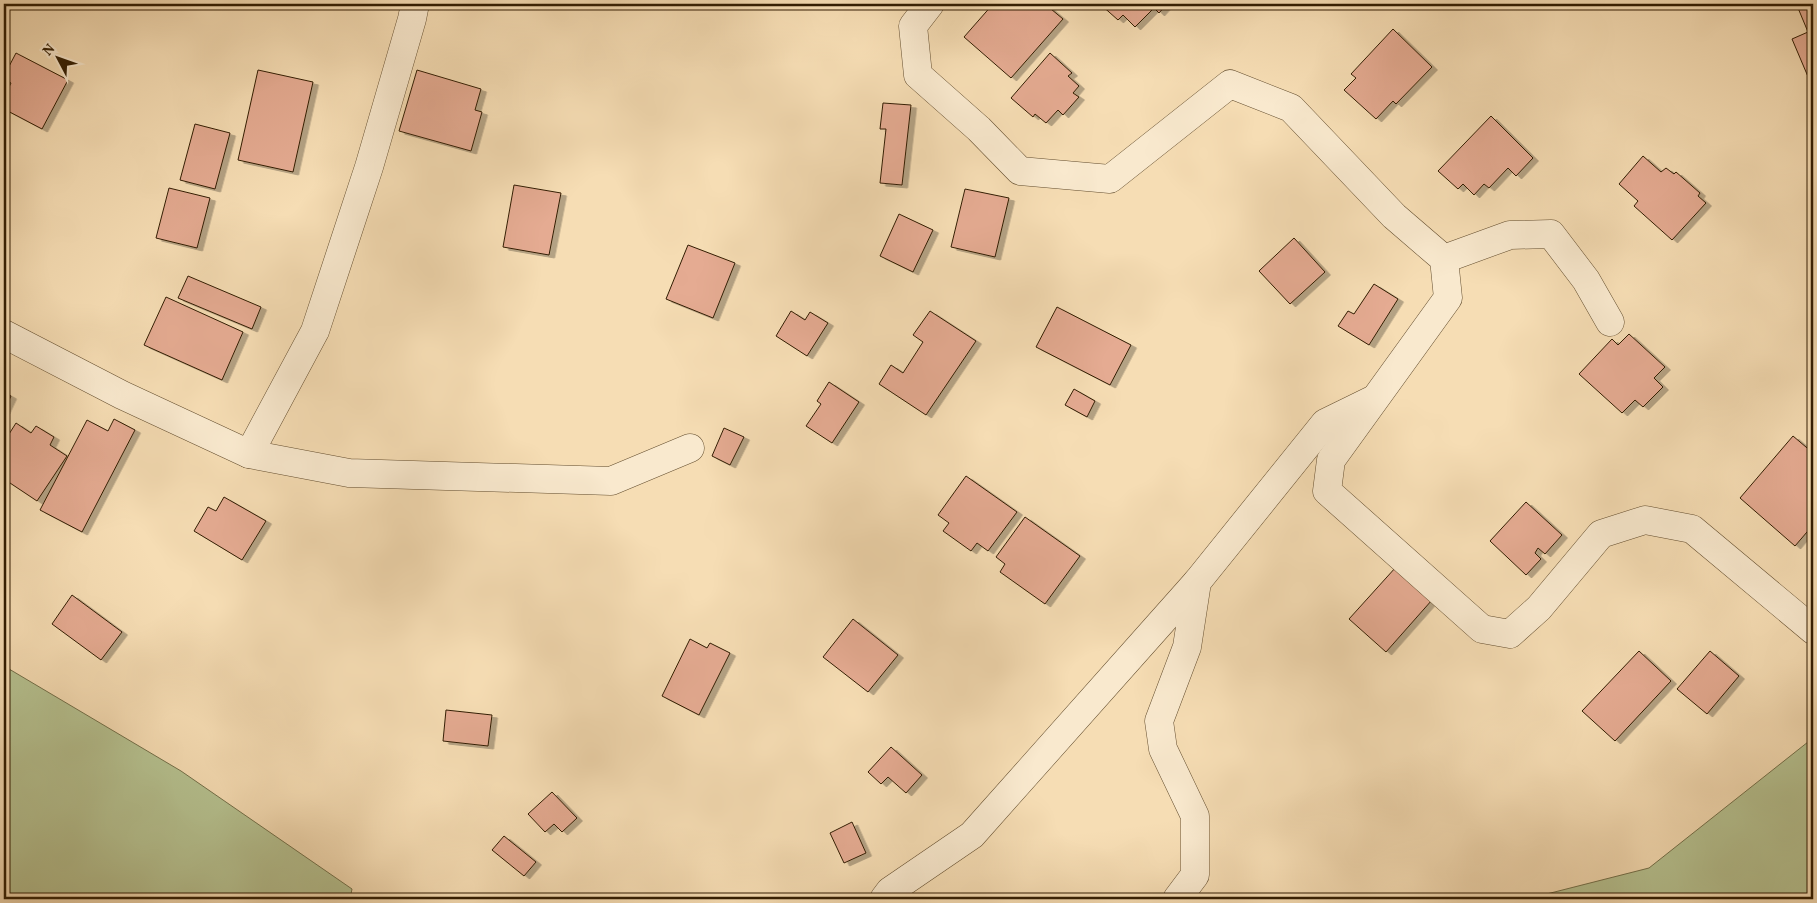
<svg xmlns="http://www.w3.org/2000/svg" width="1817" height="903" font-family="Vollkorn,serif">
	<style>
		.green { fill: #b6c291; stroke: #74704a }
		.building { fill: #e5ab92; stroke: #321d02; filter: url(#shadow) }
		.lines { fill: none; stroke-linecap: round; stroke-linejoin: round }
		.minor-casing { stroke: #634d2e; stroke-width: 29 }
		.minor { stroke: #f9e9ce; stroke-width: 28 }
	</style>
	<defs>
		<filter id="shadow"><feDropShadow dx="5.5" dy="3" stdDeviation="0" flood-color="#0004"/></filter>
	</defs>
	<rect width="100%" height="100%" fill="#f6ddb4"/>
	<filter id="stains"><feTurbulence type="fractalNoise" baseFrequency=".004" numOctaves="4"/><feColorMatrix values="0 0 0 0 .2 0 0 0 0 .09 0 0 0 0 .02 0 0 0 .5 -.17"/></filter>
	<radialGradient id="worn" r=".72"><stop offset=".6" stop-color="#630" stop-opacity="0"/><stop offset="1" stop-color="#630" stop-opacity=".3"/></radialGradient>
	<g class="green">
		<path d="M 4,666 L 181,771 L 352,889 L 350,899 L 4,899 Z"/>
		<path d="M 1813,738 L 1813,899 L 1527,899 L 1649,868 Z"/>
	</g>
	<g class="building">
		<path d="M 993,4 L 1045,4 L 1063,19 L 1011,78 L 964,37 Z"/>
		<path d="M 1100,4 L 1167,4 L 1159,13 L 1154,8 L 1135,27 L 1123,15 L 1118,20 Z"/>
		<path d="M 1808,4 L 1813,4 L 1813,77 L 1809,79 L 1792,39 L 1808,32 L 1798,8 Z"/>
		<path d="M 1393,29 L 1432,67 L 1396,104 L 1393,101 L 1376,119 L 1344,90 L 1356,78 L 1351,74 Z"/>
		<path d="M 16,53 L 68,80 L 42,129 L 4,109 L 4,97 L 11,83 L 4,79 L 4,76 Z"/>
		<path d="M 1050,53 L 1072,73 L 1068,76 L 1079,86 L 1073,93 L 1079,97 L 1063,115 L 1058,110 L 1046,123 L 1035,114 L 1033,117 L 1011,98 Z"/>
		<path d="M 258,70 L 313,82 L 293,172 L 238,160 Z"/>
		<path d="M 417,70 L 481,89 L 475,110 L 482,112 L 471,151 L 399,131 Z"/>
		<path d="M 883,103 L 911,105 L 902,185 L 880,183 L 886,129 L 880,129 Z"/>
		<path d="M 1491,116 L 1533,158 L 1516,176 L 1508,168 L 1489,188 L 1484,184 L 1474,195 L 1463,184 L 1458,189 L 1438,171 Z"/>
		<path d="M 195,124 L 230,133 L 215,189 L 180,180 Z"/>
		<path d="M 1643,156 L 1661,172 L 1666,168 L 1674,174 L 1676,172 L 1700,193 L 1698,196 L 1706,203 L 1672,240 L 1634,206 L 1638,201 L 1619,184 Z"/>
		<path d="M 514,185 L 561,193 L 549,255 L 503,247 Z"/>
		<path d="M 169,188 L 210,198 L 197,248 L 156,238 Z"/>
		<path d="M 965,189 L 1009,198 L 995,257 L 951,247 Z"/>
		<path d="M 899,214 L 933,230 L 913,272 L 880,256 Z"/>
		<path d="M 1294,238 L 1325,272 L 1290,304 L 1259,271 Z"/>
		<path d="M 688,245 L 735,263 L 713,318 L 666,299 Z"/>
		<path d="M 188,276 L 261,307 L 252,329 L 178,298 Z"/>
		<path d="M 1374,284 L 1398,299 L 1369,345 L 1338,326 L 1348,311 L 1354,314 Z"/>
		<path d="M 166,297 L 243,332 L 222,380 L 144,345 Z"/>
		<path d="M 1057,307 L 1131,345 L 1110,385 L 1036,347 Z"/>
		<path d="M 791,311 L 805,320 L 810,312 L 828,323 L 807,356 L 776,336 Z"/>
		<path d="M 930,311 L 976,341 L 926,415 L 879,384 L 891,365 L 903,373 L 923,342 L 913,335 Z"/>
		<path d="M 1629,334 L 1665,367 L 1654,378 L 1663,387 L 1643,407 L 1635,400 L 1622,413 L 1579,374 L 1612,339 L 1618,345 Z"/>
		<path d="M 829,382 L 859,402 L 832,443 L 806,426 L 821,404 L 817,401 Z"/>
		<path d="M 1074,389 L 1095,401 L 1087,417 L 1065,405 Z"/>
		<path d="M 4,392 L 11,396 L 4,411 Z"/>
		<path d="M 114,419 L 135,430 L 82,532 L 40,510 L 87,420 L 108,431 Z"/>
		<path d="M 16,423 L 31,433 L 36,426 L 54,437 L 50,445 L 67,456 L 37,501 L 4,479 L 4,442 Z"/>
		<path d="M 724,428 L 744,437 L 730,465 L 712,456 Z"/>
		<path d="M 1793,436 L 1813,453 L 1813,525 L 1795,546 L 1740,498 Z"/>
		<path d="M 966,476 L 1017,512 L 988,551 L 977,543 L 971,551 L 943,531 L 949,523 L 938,515 Z"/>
		<path d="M 224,497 L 266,521 L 242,560 L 194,531 L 208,507 L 216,511 Z"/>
		<path d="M 1526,502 L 1562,535 L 1545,554 L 1538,548 L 1535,553 L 1541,559 L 1526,575 L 1490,541 Z"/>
		<path d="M 1025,517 L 1080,556 L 1045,604 L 1000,572 L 1005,564 L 996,557 Z"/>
		<path d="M 1396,567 L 1432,600 L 1386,652 L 1349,619 Z"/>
		<path d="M 72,595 L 122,632 L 101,660 L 52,624 Z"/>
		<path d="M 853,619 L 898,655 L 868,692 L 823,657 Z"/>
		<path d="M 690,639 L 707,648 L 710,643 L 730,653 L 699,715 L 662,696 Z"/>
		<path d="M 1639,651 L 1671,681 L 1615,741 L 1582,711 Z"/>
		<path d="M 1710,651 L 1739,676 L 1707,714 L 1677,689 Z"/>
		<path d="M 446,710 L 492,715 L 488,746 L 443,741 Z"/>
		<path d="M 891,747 L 922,775 L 906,793 L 888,777 L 881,784 L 868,772 Z"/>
		<path d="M 552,792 L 577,818 L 562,832 L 554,824 L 545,832 L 528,814 Z"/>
		<path d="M 852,822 L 866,853 L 844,863 L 830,833 Z"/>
		<path d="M 504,836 L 536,862 L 524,876 L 492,850 Z"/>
	</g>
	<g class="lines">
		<g class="minor-casing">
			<g id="minor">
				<path d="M 930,4 L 913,26 L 918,75 L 979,129 L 1020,171 L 1110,179 L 1230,84 L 1291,108 L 1394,216 L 1444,259 L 1448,298 L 1331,460 L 1327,491 L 1482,629 L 1510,634 L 1539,608 L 1601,534 L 1645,520 L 1692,529 L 1813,630"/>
				<path d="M 1444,259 L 1510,235 L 1551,234 L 1586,280 L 1610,322"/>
				<path d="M 4,334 L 122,395 L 249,454 L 349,473 L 611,481 L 690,448"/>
				<path d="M 249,454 L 315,331 L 369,167 L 412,19 L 415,4"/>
				<path d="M 884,899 L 890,891 L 972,835 L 1197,582"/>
				<path d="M 1177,899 L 1195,875 L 1195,816 L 1163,749 L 1159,721 L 1187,647 L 1197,582 L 1325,423 L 1372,400"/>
			</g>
		</g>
		<use href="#minor" class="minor"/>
	</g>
	<rect width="1817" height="903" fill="none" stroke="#f6ddb4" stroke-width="20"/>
	<rect x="5" y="5" width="1807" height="893" fill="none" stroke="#321d02" stroke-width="2.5"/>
	<rect x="10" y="10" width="1797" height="883" fill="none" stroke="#321d02"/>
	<g transform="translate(58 58) rotate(311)" stroke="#f9e9ce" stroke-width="4" paint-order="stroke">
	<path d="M0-4L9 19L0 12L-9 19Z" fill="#321d02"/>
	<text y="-8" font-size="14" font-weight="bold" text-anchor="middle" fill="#321d02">N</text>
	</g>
	<rect width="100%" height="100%" filter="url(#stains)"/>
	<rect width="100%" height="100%" fill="url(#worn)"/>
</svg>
